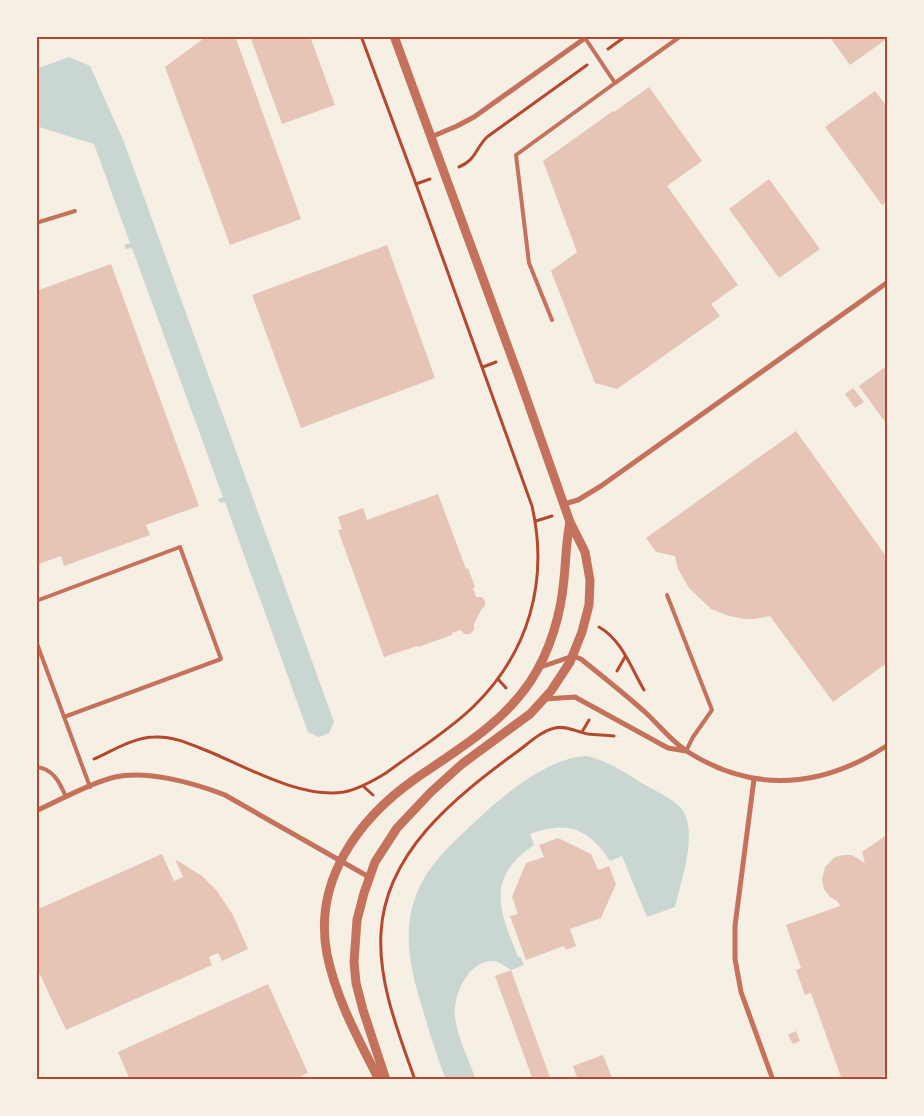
<svg xmlns="http://www.w3.org/2000/svg" width="924" height="1116" font-family="'PT Sans',sans-serif">
	<style>
		.water { fill: #c9d6d2 }
		.building { fill: #e6c5b7 }
		.lines { fill: none; stroke-linecap: round; stroke-linejoin: round }
		.path { stroke: #b5482f; stroke-width: 3 }
		.service { stroke: #c5725c; stroke-width: 4 }
		.minor { stroke: #c5725c; stroke-width: 5 }
		.tertiary { stroke: #c5725c; stroke-width: 9 }
		.neatline { fill: none; stroke: #b5482f; stroke-width: 2 }
	</style>
	<rect width="100%" height="100%" fill="#f6efe4"/>
	<g class="water">
		<path d="M 69,57 L 90,66 L 124,142 L 334,722 L 329,733 L 319,737 L 308,732 L 225,502 L 220,503 L 218,499 L 223,497 L 132,248 L 126,249 L 124,245 L 130,243 L 94,144 L 36,126 L 36,69 Z"/>
		<path d="M 587,756 C 608,761 626,773 645,785 C 656,791 671,798 680,807 C 700,828 681,881 675,907 L 647,917 L 622,856 L 610,861 C 589,828 566,820 530,834 L 534,845 C 484,879 500,911 518,957 L 521,957 L 524,965 L 511,970 C 506,967 500,962 494,961 C 468,959 452,997 455,1018 C 458,1039 469,1060 476,1080 L 446,1080 C 437,1056 429,1032 422,1007 C 409,965 400,924 422,882 C 438,853 467,830 491,807 C 515,786 554,757 587,756 Z"/>
	</g>
	<g class="building">
		<path d="M 207,36 L 235,36 L 301,219 L 230,245 L 165,67 Z"/>
		<path d="M 250,36 L 310,36 L 335,105 L 282,124 Z"/>
		<path d="M 829,36 L 888,36 L 888,38 L 850,65 Z"/>
		<path d="M 649,87 L 702,161 L 667,186 L 738,285 L 711,304 L 720,316 L 617,389 L 595,383 L 551,271 L 577,252 L 543,161 L 613,111 L 614,112 Z"/>
		<path d="M 875,91 L 888,108 L 888,201 L 882,205 L 825,127 Z"/>
		<path d="M 769,179 L 820,249 L 779,278 L 729,209 Z"/>
		<path d="M 387,245 L 435,378 L 301,428 L 252,295 Z"/>
		<path d="M 111,264 L 199,506 L 146,525 L 150,535 L 64,566 L 61,556 L 36,565 L 36,291 Z"/>
		<path d="M 888,365 L 888,426 L 859,386 Z"/>
		<path d="M 853,388 L 864,402 L 855,408 L 845,394 Z"/>
		<path d="M 796,431 L 888,559 L 888,662 L 833,702 L 770,616 L 754,619 L 745,619 L 729,616 L 711,609 L 689,588 L 678,569 L 675,556 L 656,552 L 646,538 Z"/>
		<path d="M 438,494 L 466,569 L 468,568 L 475,587 L 473,588 L 476,597 L 482,597 L 485,601 L 485,606 L 481,610 L 474,624 L 474,630 L 470,634 L 464,634 L 461,630 L 452,633 L 452,635 L 418,647 L 417,646 L 384,657 L 338,530 L 342,529 L 338,517 L 363,508 L 367,520 Z"/>
		<path d="M 888,834 L 888,1074 L 873,1080 L 834,1080 L 841,1077 L 811,993 L 805,995 L 796,970 L 801,968 L 786,925 L 840,906 L 838,902 L 829,896 L 824,889 L 822,880 L 825,867 L 835,857 L 843,855 L 852,855 L 865,863 L 862,852 Z"/>
		<path d="M 558,838 L 591,854 L 598,870 L 609,866 L 616,884 L 601,918 L 570,929 L 576,946 L 566,950 L 564,946 L 526,960 L 510,916 L 518,914 L 512,897 L 526,863 L 544,857 L 539,845 Z"/>
		<path d="M 162,854 L 174,881 L 183,877 L 175,859 L 202,876 L 217,891 L 233,915 L 248,949 L 222,961 L 218,953 L 209,957 L 212,965 L 66,1030 L 36,966 L 36,910 Z"/>
		<path d="M 511,970 L 551,1080 L 533,1080 L 495,976 Z"/>
		<path d="M 268,984 L 308,1073 L 292,1080 L 130,1080 L 118,1052 Z"/>
		<path d="M 796,1031 L 800,1041 L 793,1044 L 788,1035 Z"/>
		<path d="M 603,1055 L 613,1080 L 578,1080 L 573,1066 Z"/>
	</g>
	<g class="lines">
		<g class="path">
			<path d="M 608,49 L 626,36"/>
			<path d="M 459,167 C 476,160 475,149 487,137 L 587,65"/>
			<path d="M 416,184 L 430,179"/>
			<path d="M 483,367 L 496,362"/>
			<path d="M 536,521 L 552,516"/>
			<path d="M 599,627 C 622,640 631,668 644,690"/>
			<path d="M 617,671 L 625,657"/>
			<path d="M 498,679 L 506,688"/>
			<path d="M 582,732 L 589,720"/>
			<path d="M 94,759 C 112,751 134,737 155,737 C 174,736 192,745 210,752 C 248,768 302,799 344,792 C 359,789 373,781 386,773 C 414,752 450,730 474,706 C 529,652 549,581 532,506 L 416,184 L 361,36"/>
			<path d="M 363,786 L 373,795"/>
			<path d="M 415,1080 C 399,1034 378,983 381,933 C 385,853 454,798 514,754 C 526,746 540,731 555,728 C 565,725 577,732 588,734 C 597,735 606,735 614,736"/>
		</g>
		<g class="service">
			<path d="M 585,38 L 615,83 L 681,36"/>
			<path d="M 36,223 L 75,211"/>
			<path d="M 552,320 L 529,263 L 516,155 L 615,83"/>
			<path d="M 667,595 L 712,710 L 693,737 L 686,751"/>
			<path d="M 36,601 L 180,547 L 221,659 L 64,717"/>
			<path d="M 36,641 L 90,787"/>
			<path d="M 36,767 C 53,768 60,783 66,797"/>
		</g>
		<g class="minor">
			<path d="M 431,137 L 457,126 L 474,117 L 588,36"/>
			<path d="M 564,504 L 578,500 L 601,486 L 888,282"/>
			<path d="M 538,668 L 573,656 L 581,659 C 603,677 625,694 646,713 C 659,725 672,742 688,752 C 755,794 822,788 888,745"/>
			<path d="M 545,699 L 575,697 L 668,748 L 686,751"/>
			<path d="M 754,779 L 735,926 L 735,959 L 741,992 L 773,1080"/>
			<path d="M 36,811 C 58,801 92,782 115,777 C 148,770 194,783 225,795 L 369,877"/>
		</g>
		<g class="tertiary">
			<path d="M 379,1080 C 359,1040 336,999 327,954 C 313,881 358,819 415,779 C 457,750 501,725 530,682 C 550,652 561,614 564,579 C 566,560 566,541 570,522"/>
			<path d="M 386,1080 L 363,1010 L 356,983 L 354,962 L 357,920 L 364,893 L 375,862 L 397,828 L 431,792 L 462,764 L 530,714 L 551,691 L 570,662 L 582,632 L 589,605 L 590,580 L 585,552 L 570,522 L 519,377 L 394,36"/>
		</g>
	</g>
	<rect width="924" height="1116" fill="none" stroke="#f6efe4" stroke-width="75"/>
	<rect x="38" y="38" width="848" height="1040" class="neatline"/>
</svg>
